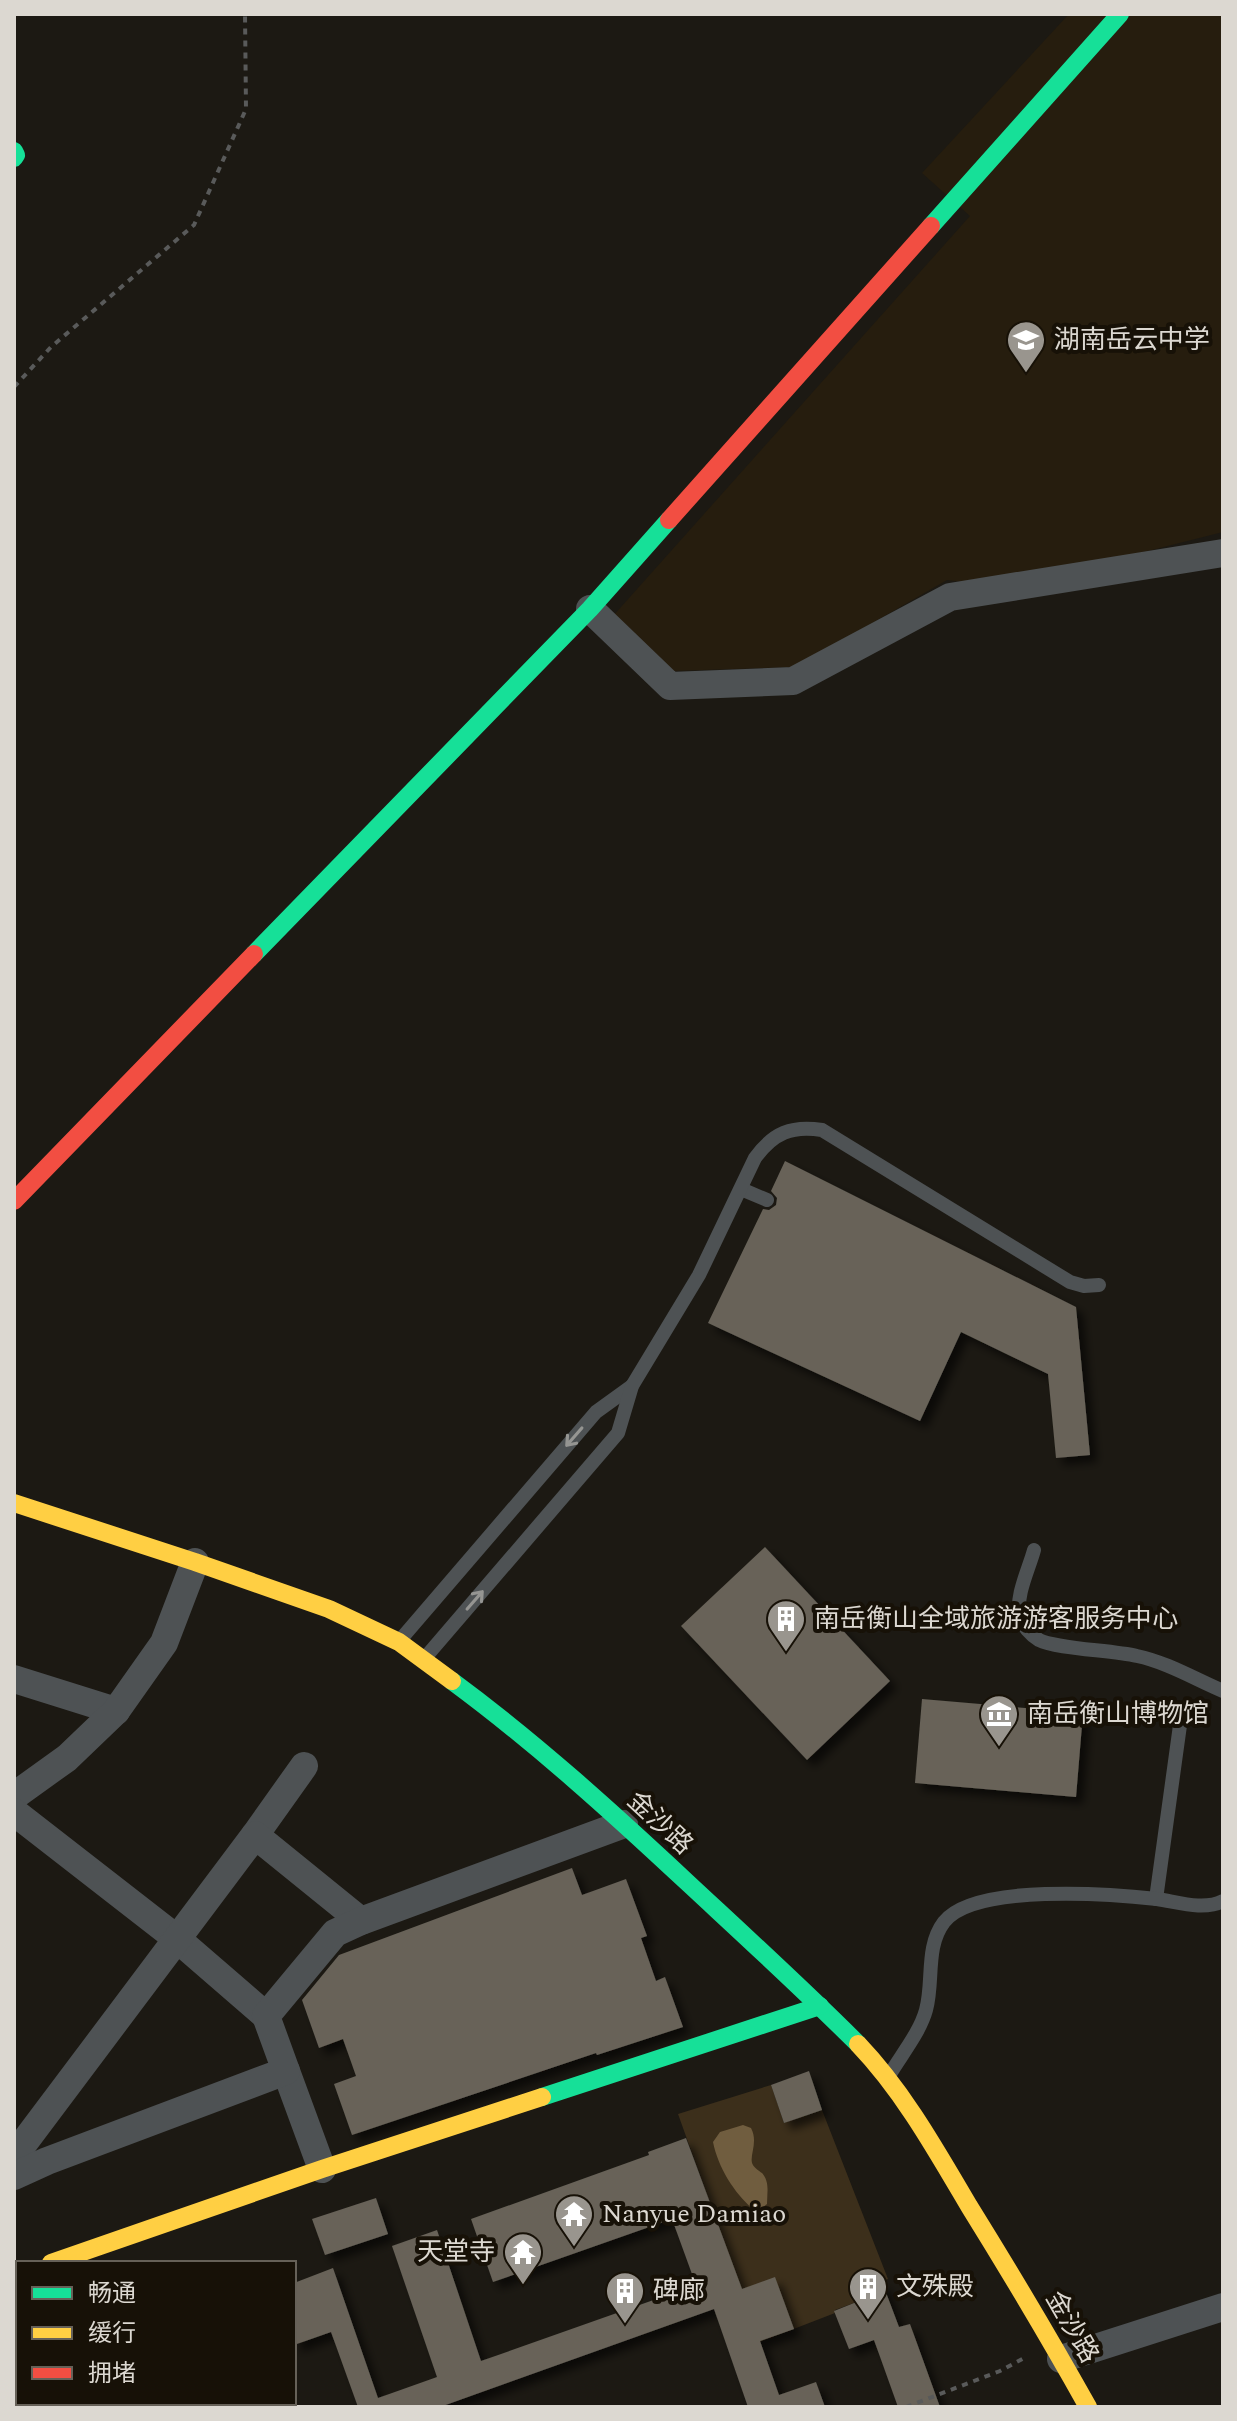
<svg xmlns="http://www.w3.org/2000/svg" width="1237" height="2421" font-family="Spectral,'Noto Sans SC',serif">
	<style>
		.built { fill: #261d0e }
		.green { fill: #3c2f1b }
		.water { fill: #705d3f }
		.building { fill: #676258; filter: url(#shadow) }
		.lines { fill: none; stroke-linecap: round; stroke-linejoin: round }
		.path { stroke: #595a5a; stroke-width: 4; stroke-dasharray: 6 6; stroke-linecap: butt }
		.lane { stroke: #4e5254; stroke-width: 14 }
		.street { stroke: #4e5254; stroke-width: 28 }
		.fast { stroke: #16e098; stroke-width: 18 }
		.slow { stroke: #ffcf43; stroke-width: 18 }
		.jam { stroke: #f24e42; stroke-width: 18 }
		.oneway { stroke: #959592 }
		.labels { text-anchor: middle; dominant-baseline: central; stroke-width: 8; stroke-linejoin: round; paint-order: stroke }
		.poi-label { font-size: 26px; fill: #dcd8d1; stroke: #171107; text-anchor: start }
		.street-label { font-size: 26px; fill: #dcd8d1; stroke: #171107 }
	</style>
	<defs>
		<filter id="shadow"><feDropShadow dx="7" dy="7" stdDeviation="4" flood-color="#0009"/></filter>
	</defs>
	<rect width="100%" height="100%" fill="#1c1913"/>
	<path class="built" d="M 1069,14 L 1223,14 L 1223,532 L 1005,587 L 947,580 L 796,667 L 672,671 L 613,616 L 970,216 L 922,173 Z"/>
	<path class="green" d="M 771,2085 L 784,2123 L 822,2110 L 888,2279 L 856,2292 L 859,2301 L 835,2310 L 835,2313 L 760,2342 L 678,2114 Z"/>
	<path class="water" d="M 743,2125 L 751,2128 C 759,2143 748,2157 753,2165 C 754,2167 760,2172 762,2173 C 770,2182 767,2193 767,2204 L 762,2208 L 753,2209 C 734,2193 718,2167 713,2142 L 720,2132 Z"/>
	<g class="building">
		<path d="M 785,1161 L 1076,1307 L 1090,1455 L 1056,1458 L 1048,1374 L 961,1332 L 920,1421 L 708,1323 L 763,1209 L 769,1210 L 776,1205 L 777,1198 L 771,1191 Z"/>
		<path d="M 765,1547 L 890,1681 L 807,1760 L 681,1626 Z"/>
		<path d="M 922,1699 L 1083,1713 L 1076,1797 L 915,1783 Z"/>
		<path d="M 572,1868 L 582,1895 L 626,1879 L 647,1936 L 641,1938 L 656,1981 L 665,1977 L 683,2027 L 597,2055 L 596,2053 L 352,2135 L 334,2084 L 356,2076 L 343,2039 L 319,2048 L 302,2000 L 339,1955 Z"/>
		<path d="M 809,2071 L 822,2110 L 784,2123 L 771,2085 Z"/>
		<path d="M 686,2138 L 742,2289 L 775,2277 L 794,2329 L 760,2341 L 779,2395 L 816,2382 L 825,2407 L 748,2407 L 714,2309 L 440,2407 L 358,2407 L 331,2332 L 294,2345 L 294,2283 L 333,2268 L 378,2398 L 437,2377 L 392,2246 L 437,2230 L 481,2361 L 696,2285 L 672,2219 L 493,2282 L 471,2219 L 649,2155 L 648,2152 Z"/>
		<path d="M 376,2198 L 388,2234 L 325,2255 L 312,2219 Z"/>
		<path d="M 882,2282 L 899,2327 L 910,2324 L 940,2407 L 898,2407 L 874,2340 L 849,2349 L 834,2311 L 859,2301 L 855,2292 Z"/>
	</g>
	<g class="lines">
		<g class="path">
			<path d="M 14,387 L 51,347 L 194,225 L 246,109 L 245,14"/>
			<path d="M 906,2407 L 1000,2371 L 1026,2357"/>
		</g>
		<g class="lane">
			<path d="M 741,1189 L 767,1200"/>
			<path d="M 1034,1550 C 1029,1569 1015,1596 1020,1616 C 1022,1626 1031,1635 1039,1640 C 1057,1649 1112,1650 1137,1656 C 1166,1662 1195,1679 1223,1691"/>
			<path d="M 401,1639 L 596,1412 L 632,1386"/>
			<path d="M 424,1659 L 618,1433 L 632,1386 L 699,1275 L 755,1158 C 773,1133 792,1125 822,1130 L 1070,1282 L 1084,1286 L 1099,1285"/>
			<path d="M 1156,1899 L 1181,1718"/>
			<path d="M 890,2074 C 902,2054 920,2032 926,2010 C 934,1981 925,1947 944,1922 C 974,1883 1112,1894 1157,1899 C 1178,1902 1203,1911 1223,1901"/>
		</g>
		<g class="street">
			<path d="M 590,609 L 670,686 L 793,681 L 950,597 L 1223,553"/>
			<path d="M 14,1679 L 116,1711"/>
			<path d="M 14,1796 L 67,1758 L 116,1711 L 164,1643 L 195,1562"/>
			<path d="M 14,1812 L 176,1938 L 266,2016"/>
			<path d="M 255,1835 L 304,1766"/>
			<path d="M 286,2071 L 322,2169"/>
			<path d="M 14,2156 L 255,1835 L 361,1921"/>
			<path d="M 14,2176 L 47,2161 L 286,2071 L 266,2016 L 335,1933 L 361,1921 L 624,1824"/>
			<path d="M 14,2276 L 18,2275"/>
			<path d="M 1061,2359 L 1223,2307"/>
		</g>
		<g class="fast">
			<path d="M 14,151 L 16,155 L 14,158"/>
			<path d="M 931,226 L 1120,14"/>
			<path d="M 254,954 L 590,609 L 669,520"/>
			<path d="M 452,1681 C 536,1743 613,1813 689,1884 C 746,1937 803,1989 858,2044"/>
			<path d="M 542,2097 L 820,2006"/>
		</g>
		<g class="slow">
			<path d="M 14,1503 L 195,1562 L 329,1609 L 399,1642 L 452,1681"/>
			<path d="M 858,2044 C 903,2091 936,2150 969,2206 C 1010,2272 1050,2339 1088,2407"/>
			<path d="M 51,2263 L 322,2169 L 542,2097"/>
		</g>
		<g class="jam">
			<path d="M 669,520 L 931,226"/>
			<path d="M 14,1201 L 254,954"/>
		</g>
	</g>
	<defs><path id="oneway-shaft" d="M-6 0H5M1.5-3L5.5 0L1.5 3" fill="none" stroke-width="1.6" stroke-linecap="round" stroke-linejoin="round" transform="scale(2)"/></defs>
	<g class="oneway">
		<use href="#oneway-shaft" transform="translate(574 1437) rotate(131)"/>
		<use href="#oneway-shaft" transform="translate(475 1600) rotate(-49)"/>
	</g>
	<defs>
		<g id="school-pin" transform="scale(2)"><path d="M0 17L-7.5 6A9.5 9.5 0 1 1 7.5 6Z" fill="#99958e" stroke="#171107"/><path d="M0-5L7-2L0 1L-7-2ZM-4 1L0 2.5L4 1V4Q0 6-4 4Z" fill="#fff"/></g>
		<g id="building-pin" transform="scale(2)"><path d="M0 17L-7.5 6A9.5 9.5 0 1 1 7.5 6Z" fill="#99958e" stroke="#171107"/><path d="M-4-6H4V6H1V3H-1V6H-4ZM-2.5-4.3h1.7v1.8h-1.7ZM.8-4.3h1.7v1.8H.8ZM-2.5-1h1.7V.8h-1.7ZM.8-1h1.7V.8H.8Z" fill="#fff"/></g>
		<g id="museum-pin" transform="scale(2)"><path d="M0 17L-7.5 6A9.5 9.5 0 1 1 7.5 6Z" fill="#99958e" stroke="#171107"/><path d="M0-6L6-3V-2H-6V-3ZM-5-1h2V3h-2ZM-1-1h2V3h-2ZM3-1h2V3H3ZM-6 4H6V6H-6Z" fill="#fff"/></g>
		<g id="temple-pin" transform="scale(2)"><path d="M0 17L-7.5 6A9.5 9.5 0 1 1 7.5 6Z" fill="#99958e" stroke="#171107"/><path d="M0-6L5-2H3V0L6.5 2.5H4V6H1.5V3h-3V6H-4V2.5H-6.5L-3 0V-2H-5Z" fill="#fff"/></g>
	</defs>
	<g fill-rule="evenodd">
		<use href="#school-pin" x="1026" y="340"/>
		<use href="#building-pin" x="786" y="1619"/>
		<use href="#museum-pin" x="999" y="1714"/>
		<use href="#temple-pin" x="574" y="2214"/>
		<use href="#temple-pin" x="523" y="2252"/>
		<use href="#building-pin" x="868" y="2287"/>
		<use href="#building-pin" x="625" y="2291"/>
	</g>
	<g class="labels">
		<g class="poi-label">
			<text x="1054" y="340">湖南岳云中学</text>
			<text x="814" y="1619">南岳衡山全域旅游游客服务中心</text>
			<text x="1027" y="1714">南岳衡山博物馆</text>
			<text x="602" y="2214">Nanyue Damiao</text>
			<text x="495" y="2252" text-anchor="end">天堂寺</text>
			<text x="896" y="2287">文殊殿</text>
			<text x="653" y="2291">碑廊</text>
		</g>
		<g class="street-label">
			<text transform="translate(660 1823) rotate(43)">金沙路</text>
			<text transform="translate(1072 2327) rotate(60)">金沙路</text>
		</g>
	</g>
	<rect width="1237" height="2421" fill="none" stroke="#dcd8d1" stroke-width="32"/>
	<rect x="16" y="2261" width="280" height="144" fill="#171107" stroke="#666158" stroke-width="2"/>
	<rect x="32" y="2287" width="40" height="12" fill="#16e098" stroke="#666158" stroke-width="2"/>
	<text x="88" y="2301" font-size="24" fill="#dcd8d1">畅通</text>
	<rect x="32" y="2327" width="40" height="12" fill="#ffcf43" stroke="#666158" stroke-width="2"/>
	<text x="88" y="2341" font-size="24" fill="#dcd8d1">缓行</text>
	<rect x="32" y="2367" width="40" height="12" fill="#f24e42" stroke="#666158" stroke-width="2"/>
	<text x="88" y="2381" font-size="24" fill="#dcd8d1">拥堵</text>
</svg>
